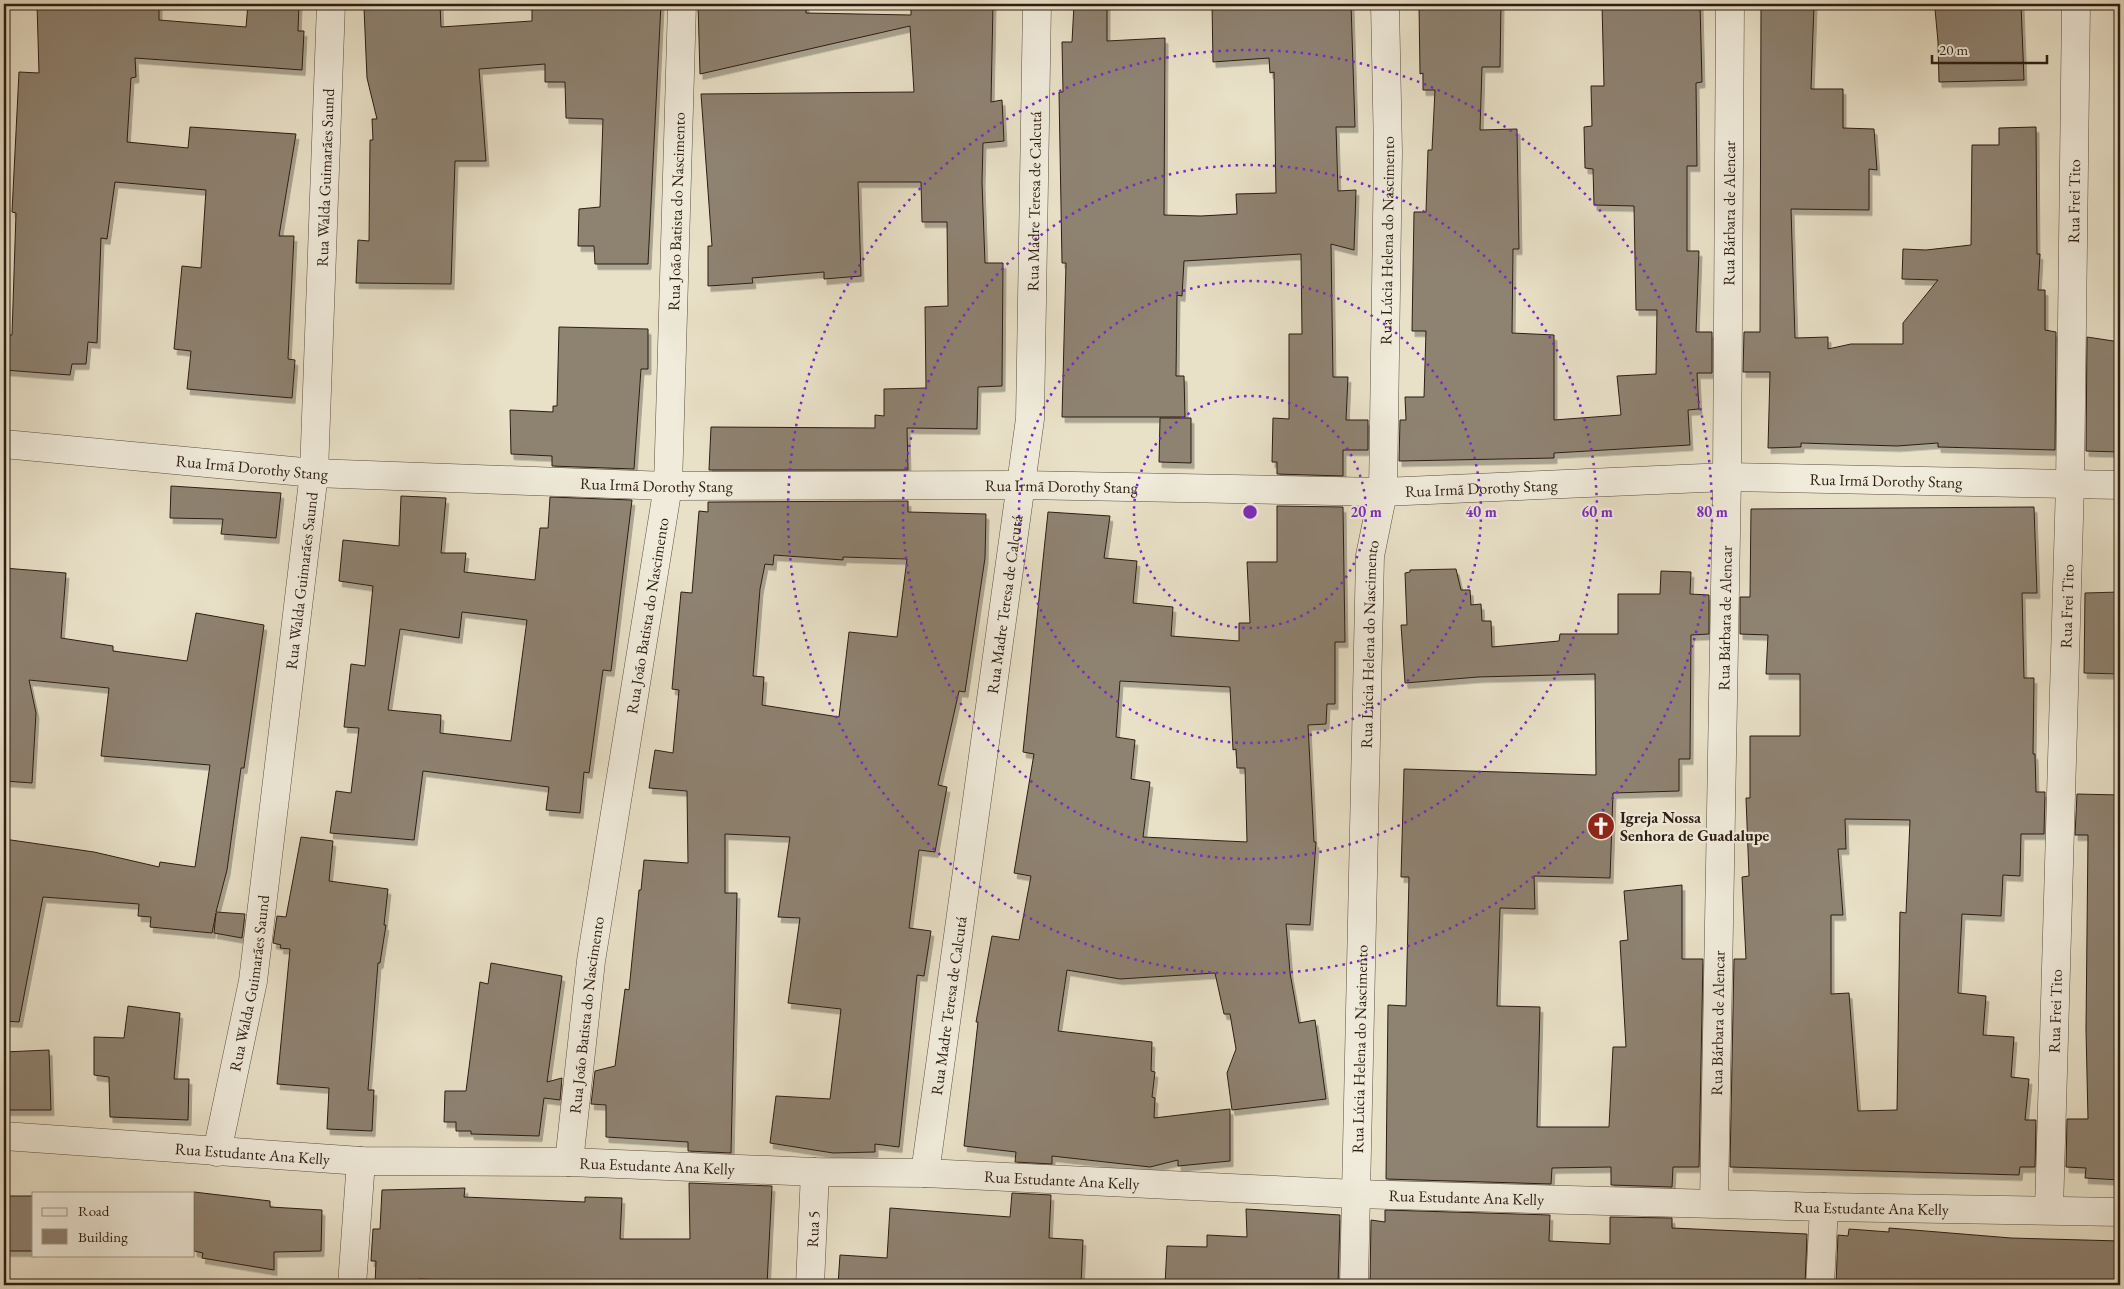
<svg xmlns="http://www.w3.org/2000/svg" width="2124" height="1289" font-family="'EB Garamond',serif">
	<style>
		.building { fill: #8e8271; stroke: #2d1d13; fill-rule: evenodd; filter: url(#shadow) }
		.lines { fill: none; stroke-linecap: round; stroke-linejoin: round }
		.minor-casing { stroke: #5c4e40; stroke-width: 29 }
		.minor { stroke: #f0ebdb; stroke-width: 28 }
		.ring { fill: none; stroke: #7b2cbf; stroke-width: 2.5; stroke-dasharray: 2.5 5 }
		.labels { text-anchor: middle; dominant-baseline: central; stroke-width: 4.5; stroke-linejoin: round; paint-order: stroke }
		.street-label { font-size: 16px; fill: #2d1d13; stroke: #f0ebdb }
		.poi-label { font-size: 16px; font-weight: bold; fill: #2d1d13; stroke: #f0ebdb; text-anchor: start }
		.centre { fill: #7b2cbf; stroke: #f0ebdb; stroke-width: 2.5 }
		.ring-label { font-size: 15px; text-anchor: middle; font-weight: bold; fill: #7b2cbf; stroke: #f0ebdb; stroke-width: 4.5; stroke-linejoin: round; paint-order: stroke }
	</style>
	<defs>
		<filter id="shadow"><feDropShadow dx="3" dy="5.5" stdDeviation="0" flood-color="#0004"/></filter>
	</defs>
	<rect width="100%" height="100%" fill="#e8e0c7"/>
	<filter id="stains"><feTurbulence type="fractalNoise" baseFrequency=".004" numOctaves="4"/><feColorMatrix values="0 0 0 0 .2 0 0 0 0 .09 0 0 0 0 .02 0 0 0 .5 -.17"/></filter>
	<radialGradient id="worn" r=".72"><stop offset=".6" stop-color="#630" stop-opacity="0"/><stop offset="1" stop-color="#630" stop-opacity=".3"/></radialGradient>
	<g class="building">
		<path d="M 37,4 L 159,4 L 159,20 L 246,27 L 248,4 L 299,4 L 298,31 L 304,31 L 302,70 L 135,58 L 136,77 L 131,78 L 127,142 L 188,148 L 190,127 L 296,134 L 279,236 L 294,236 L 288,359 L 295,360 L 292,398 L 187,389 L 191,351 L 174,349 L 182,266 L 201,268 L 206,190 L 115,182 L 107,239 L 101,238 L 97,343 L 88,342 L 86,364 L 72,364 L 70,375 L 4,370 L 4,335 L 12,335 L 16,213 L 12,212 L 19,72 L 39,73 Z"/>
		<path d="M 383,4 L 440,4 L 441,27 L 532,21 L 532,4 L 661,4 L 648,264 L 595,264 L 594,246 L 578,246 L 579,209 L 600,207 L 603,119 L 566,118 L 565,82 L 545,82 L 545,64 L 479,69 L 486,161 L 455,161 L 451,284 L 356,283 L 358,240 L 369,241 L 370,140 L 373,140 L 372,119 L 377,119 L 367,78 L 364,8 L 383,7 Z"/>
		<path d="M 698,4 L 806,4 L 806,13 L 911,15 L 911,4 L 993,4 L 991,102 L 1002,100 L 1004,141 L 983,143 L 982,182 L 985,263 L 1003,263 L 1002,386 L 978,387 L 977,429 L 907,428 L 908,470 L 709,470 L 711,427 L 875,428 L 875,415 L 884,416 L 884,389 L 926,388 L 925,307 L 948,306 L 947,222 L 922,222 L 921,182 L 858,182 L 861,276 L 824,279 L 824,272 L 752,278 L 753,283 L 708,286 L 708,246 L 712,246 L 701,94 L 914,92 L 910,26 L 700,74 Z"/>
		<path d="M 1074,4 L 1107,4 L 1107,41 L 1165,38 L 1164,215 L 1201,216 L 1237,214 L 1236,194 L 1276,193 L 1274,72 L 1270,73 L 1269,58 L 1213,62 L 1212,4 L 1351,4 L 1355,127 L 1336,127 L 1338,191 L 1356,190 L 1354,250 L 1331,244 L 1333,377 L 1348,377 L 1346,420 L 1368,420 L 1368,450 L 1343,450 L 1343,476 L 1277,474 L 1277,462 L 1272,462 L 1273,418 L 1289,419 L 1289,334 L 1302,334 L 1301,254 L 1184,261 L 1182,296 L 1177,295 L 1176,376 L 1184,376 L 1185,417 L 1062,417 L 1066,263 L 1062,263 L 1059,92 L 1063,92 L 1062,42 L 1072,42 Z"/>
		<path d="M 1419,4 L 1501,4 L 1500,67 L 1482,67 L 1480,130 L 1517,129 L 1519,249 L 1513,249 L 1512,333 L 1554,335 L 1554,420 L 1621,415 L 1617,376 L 1656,374 L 1657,310 L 1636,310 L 1634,206 L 1594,205 L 1593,169 L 1585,168 L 1584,127 L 1592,126 L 1591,86 L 1604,86 L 1602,4 L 1700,4 L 1702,82 L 1696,83 L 1697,166 L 1687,166 L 1687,251 L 1699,251 L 1696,332 L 1712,332 L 1712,373 L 1697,373 L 1699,409 L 1688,410 L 1690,445 L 1554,453 L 1554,458 L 1399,461 L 1400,420 L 1406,420 L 1405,397 L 1424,397 L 1426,331 L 1412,331 L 1414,212 L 1426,212 L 1428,150 L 1432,150 L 1435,90 L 1423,90 L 1423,73 L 1420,74 Z"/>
		<path d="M 1761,4 L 1814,4 L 1811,89 L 1843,89 L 1843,128 L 1874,129 L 1877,170 L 1869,169 L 1869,210 L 1791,209 L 1795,338 L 1828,337 L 1828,349 L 1851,344 L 1903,344 L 1903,323 L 1938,280 L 1902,279 L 1903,249 L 1926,250 L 1971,245 L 1972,145 L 1999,145 L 1999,128 L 2036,127 L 2037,254 L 2040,254 L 2038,290 L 2045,290 L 2045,330 L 2056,332 L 2055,450 L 1938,447 L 1938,443 L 1897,446 L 1801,443 L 1801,447 L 1768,448 L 1770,372 L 1743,372 L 1744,332 L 1760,332 Z"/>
		<path d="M 1969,4 L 2021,4 L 2024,80 L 1939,82 L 1938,42 L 1935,9 L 1969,8 Z"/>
		<path d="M 559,327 L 648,329 L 648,369 L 641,369 L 634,469 L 552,466 L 552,456 L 511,454 L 510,410 L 553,412 L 553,406 L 557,406 Z"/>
		<path d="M 2087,337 L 2120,342 L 2120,452 L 2086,451 Z"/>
		<path d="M 1160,418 L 1191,418 L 1191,463 L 1159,462 Z"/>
		<path d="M 171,486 L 281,493 L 276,538 L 221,534 L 223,519 L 170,518 Z"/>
		<path d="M 401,496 L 446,498 L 441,553 L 466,553 L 464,572 L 535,580 L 540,528 L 548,528 L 550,497 L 632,500 L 611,671 L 603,670 L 589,773 L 584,772 L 580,813 L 546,810 L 549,787 L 423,771 L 414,840 L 330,833 L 336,791 L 351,793 L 359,728 L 344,727 L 351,664 L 365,666 L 373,586 L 339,581 L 343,540 L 399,546 ZM 462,612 L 527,620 L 511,741 L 440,733 L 441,715 L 388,710 L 400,629 L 459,638 Z"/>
		<path d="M 908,501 L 908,512 L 986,514 L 985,558 L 965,692 L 959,691 L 938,785 L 947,787 L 935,852 L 919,850 L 909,928 L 931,931 L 924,976 L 917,975 L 899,1147 L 875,1144 L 875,1152 L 833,1153 L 770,1143 L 776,1096 L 830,1099 L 841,1009 L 788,1003 L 800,918 L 778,917 L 790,837 L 725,834 L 725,893 L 737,893 L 731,1153 L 688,1151 L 688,1142 L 606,1137 L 606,1105 L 591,1104 L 595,1071 L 615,1066 L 625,989 L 629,990 L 639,890 L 641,890 L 644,860 L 688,863 L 687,791 L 649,788 L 655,750 L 673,753 L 679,690 L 672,689 L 681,592 L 692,593 L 699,511 L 708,512 L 708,502 ZM 774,555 L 843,560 L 843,557 L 907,559 L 897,637 L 849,632 L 839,717 L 762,705 L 764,677 L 753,676 L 760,589 L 765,564 L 773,565 Z"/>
		<path d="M 1277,506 L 1343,507 L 1345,642 L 1335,642 L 1335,704 L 1327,704 L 1326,724 L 1308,725 L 1314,842 L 1316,842 L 1310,925 L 1286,924 L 1290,973 L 1299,1023 L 1315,1020 L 1326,1099 L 1232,1110 L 1227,1073 L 1236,1049 L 1230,1014 L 1224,1014 L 1215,973 L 1120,979 L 1067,970 L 1058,1031 L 1152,1042 L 1151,1071 L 1155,1072 L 1152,1097 L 1155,1098 L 1154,1118 L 1230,1109 L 1230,1161 L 1178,1166 L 1178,1160 L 1150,1167 L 1052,1156 L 1052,1164 L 1015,1162 L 1016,1152 L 964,1146 L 978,1022 L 976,1022 L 992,936 L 1019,940 L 1031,876 L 1014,873 L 1034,754 L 1023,752 L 1048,512 L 1110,516 L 1104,558 L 1137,561 L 1133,603 L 1173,607 L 1171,636 L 1239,641 L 1239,623 L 1250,623 L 1247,562 L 1277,562 ZM 1120,681 L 1230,687 L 1233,750 L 1236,749 L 1237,768 L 1245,768 L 1247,842 L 1143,837 L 1150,782 L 1131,779 L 1135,740 L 1116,737 Z"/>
		<path d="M 2034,507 L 2037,593 L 2022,593 L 2024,678 L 2034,678 L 2033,754 L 2035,754 L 2036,792 L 2045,792 L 2044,834 L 2021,834 L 2020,876 L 2003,875 L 2001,916 L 1962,914 L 1958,993 L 1986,996 L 1983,1035 L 2014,1037 L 2011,1077 L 2029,1079 L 2025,1120 L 2036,1120 L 2035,1167 L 2020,1167 L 2019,1175 L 1730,1167 L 1734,959 L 1746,959 L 1742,877 L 1749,876 L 1746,798 L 1750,798 L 1750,736 L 1800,736 L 1800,674 L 1766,674 L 1768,635 L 1740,634 L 1740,597 L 1750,597 L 1751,509 ZM 1845,819 L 1910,820 L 1906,913 L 1900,912 L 1897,1110 L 1858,1111 L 1849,993 L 1831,994 L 1831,915 L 1843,915 L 1838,849 L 1846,849 Z"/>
		<path d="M 4,568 L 66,573 L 61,638 L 113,646 L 113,651 L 187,661 L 196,613 L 264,625 L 244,768 L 241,768 L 227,870 L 216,912 L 245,914 L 242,938 L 214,933 L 216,913 L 212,933 L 150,927 L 151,917 L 138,916 L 139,904 L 43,897 L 19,1022 L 4,1021 L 4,839 L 94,852 L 159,867 L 160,862 L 195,867 L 210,765 L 101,756 L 109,688 L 29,680 L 36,713 L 32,783 L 4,781 Z"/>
		<path d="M 1456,569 L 1461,590 L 1470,590 L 1471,605 L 1481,604 L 1482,621 L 1491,621 L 1492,647 L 1559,641 L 1560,634 L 1618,634 L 1618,594 L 1660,594 L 1661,571 L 1691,572 L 1690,594 L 1709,595 L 1709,634 L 1691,635 L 1690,759 L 1679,759 L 1679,791 L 1613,793 L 1610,878 L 1534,876 L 1535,909 L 1500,908 L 1497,1006 L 1540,1007 L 1537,1127 L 1609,1127 L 1613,1047 L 1626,1047 L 1620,941 L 1628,940 L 1624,891 L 1682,885 L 1682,959 L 1703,959 L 1699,1167 L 1673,1167 L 1672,1187 L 1611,1185 L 1611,1167 L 1552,1168 L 1551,1184 L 1386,1179 L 1388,1005 L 1406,1006 L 1409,877 L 1401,877 L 1404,769 L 1596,775 L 1595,674 L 1478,677 L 1405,683 L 1401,625 L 1407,625 L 1405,573 L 1410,572 L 1410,570 Z"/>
		<path d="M 2120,592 L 2120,674 L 2084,673 L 2085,593 Z"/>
		<path d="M 2077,794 L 2120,795 L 2120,1180 L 2085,1178 L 2086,1168 L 2066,1167 L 2067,1119 L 2088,1119 L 2086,1030 L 2088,835 L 2075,835 Z"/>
		<path d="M 301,837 L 333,841 L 329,881 L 388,889 L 384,925 L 386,925 L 380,963 L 378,963 L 368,1090 L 374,1090 L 372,1131 L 327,1129 L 329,1088 L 277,1084 L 290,949 L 280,948 L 281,945 L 273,943 L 277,916 L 286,917 Z"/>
		<path d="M 491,963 L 562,976 L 547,1082 L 562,1078 L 560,1100 L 544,1098 L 539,1136 L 471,1134 L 471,1131 L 456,1131 L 456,1122 L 444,1122 L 445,1091 L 466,1091 L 480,982 L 488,984 Z"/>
		<path d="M 128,1006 L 180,1013 L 174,1079 L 189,1079 L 188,1120 L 110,1117 L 109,1077 L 94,1075 L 94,1037 L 124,1038 Z"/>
		<path d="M 49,1050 L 51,1110 L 4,1110 L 4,1052 Z"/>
		<path d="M 689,1183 L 772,1186 L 767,1285 L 499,1285 L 499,1282 L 419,1279 L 419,1285 L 375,1285 L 376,1261 L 371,1261 L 373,1229 L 380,1229 L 382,1190 L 465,1188 L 464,1197 L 585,1202 L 585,1197 L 622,1198 L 620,1239 L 690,1239 Z"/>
		<path d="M 194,1192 L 270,1201 L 270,1207 L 322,1210 L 321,1251 L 274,1252 L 274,1270 L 202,1258 L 203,1253 L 194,1251 Z"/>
		<path d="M 1012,1193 L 1051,1195 L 1049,1238 L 1083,1240 L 1081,1285 L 838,1285 L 840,1255 L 887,1258 L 890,1208 L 1010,1217 Z"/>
		<rect x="4" y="1196" width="30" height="55"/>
		<path d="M 1246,1209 L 1340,1215 L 1338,1285 L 1165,1285 L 1167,1246 L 1207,1247 L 1207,1235 L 1247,1237 Z"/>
		<path d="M 1385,1210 L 1550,1215 L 1549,1241 L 1610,1244 L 1610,1217 L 1672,1218 L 1672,1228 L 1807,1234 L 1805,1285 L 1370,1285 L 1371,1220 L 1385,1222 Z"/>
		<path d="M 1889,1228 L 2011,1238 L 2120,1241 L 2120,1285 L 1836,1285 L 1838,1235 L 1848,1236 L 1849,1229 L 1889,1232 Z"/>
	</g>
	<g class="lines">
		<g class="minor-casing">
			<g id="minor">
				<path id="s1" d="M 4,444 L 314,473 L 668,486 L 1022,485 L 1383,492 L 1727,477 L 2120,485"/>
				<path id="s2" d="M 4,1136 L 361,1161 L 569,1162 L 815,1172 L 925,1173 L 1355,1194 L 1824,1207 L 2120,1212"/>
				<path id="s3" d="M 217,1152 L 253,981 L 314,473 L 331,4"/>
				<path id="s4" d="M 569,1162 L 591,961 L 668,486 L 682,4"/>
				<path id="s5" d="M 925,1173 L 1030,419 L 1037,4"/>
				<path id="s6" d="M 1714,1202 L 1727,477 L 1730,4"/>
				<path id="s7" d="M 2049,1210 L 2070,484 L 2076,4"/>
				<path d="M 352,1285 L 361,1161"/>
				<path id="s8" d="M 810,1285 L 815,1172"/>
				<path id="s9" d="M 1354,1285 L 1370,556 L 1383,492 L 1388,152 L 1385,4"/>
				<path d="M 1820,1285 L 1824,1207"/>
			</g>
		</g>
		<use href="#minor" class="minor"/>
	</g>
	<g class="ring">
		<circle cx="1250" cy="512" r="116"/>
		<circle cx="1250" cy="512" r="231"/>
		<circle cx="1250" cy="512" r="347"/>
		<circle cx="1250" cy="512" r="462"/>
	</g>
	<defs>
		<g id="church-disc" transform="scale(1.4375)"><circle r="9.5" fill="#8f2418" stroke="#f0ebdb"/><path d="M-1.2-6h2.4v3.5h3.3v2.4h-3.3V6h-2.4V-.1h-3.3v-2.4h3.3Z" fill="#fff"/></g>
	</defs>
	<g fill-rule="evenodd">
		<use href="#church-disc" x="1601" y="826"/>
	</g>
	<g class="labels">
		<g class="street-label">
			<text stroke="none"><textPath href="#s3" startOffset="982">Rua Walda Guimarães Saund</textPath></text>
			<text stroke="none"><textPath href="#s5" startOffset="979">Rua Madre Teresa de Calcutá</textPath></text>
			<text stroke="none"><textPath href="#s7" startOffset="1009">Rua Frei Tito</textPath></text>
			<text stroke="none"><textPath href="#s4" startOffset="958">Rua João Batista do Nascimento</textPath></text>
			<text stroke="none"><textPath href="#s6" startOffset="989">Rua Bárbara de Alencar</textPath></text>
			<text stroke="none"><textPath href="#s9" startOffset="1046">Rua Lúcia Helena do Nascimento</textPath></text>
			<text stroke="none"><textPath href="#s1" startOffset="249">Rua Irmã Dorothy Stang</textPath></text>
			<text stroke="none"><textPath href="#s1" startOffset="1884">Rua Irmã Dorothy Stang</textPath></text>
			<text stroke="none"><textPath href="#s1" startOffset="654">Rua Irmã Dorothy Stang</textPath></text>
			<text stroke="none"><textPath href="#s1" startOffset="1059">Rua Irmã Dorothy Stang</textPath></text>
			<text stroke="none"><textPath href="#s1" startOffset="1479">Rua Irmã Dorothy Stang</textPath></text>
			<text stroke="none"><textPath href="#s3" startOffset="578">Rua Walda Guimarães Saund</textPath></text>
			<text stroke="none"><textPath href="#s5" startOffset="574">Rua Madre Teresa de Calcutá</textPath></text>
			<text stroke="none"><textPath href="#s7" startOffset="604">Rua Frei Tito</textPath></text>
			<text stroke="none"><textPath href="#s4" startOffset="552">Rua João Batista do Nascimento</textPath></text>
			<text stroke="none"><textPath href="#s6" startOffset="584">Rua Bárbara de Alencar</textPath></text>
			<text stroke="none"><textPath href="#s9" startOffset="641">Rua Lúcia Helena do Nascimento</textPath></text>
			<text stroke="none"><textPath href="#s3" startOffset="172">Rua Walda Guimarães Saund</textPath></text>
			<text stroke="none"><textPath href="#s5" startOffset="169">Rua Madre Teresa de Calcutá</textPath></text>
			<text stroke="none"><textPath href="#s7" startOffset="199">Rua Frei Tito</textPath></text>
			<text stroke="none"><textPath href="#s4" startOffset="148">Rua João Batista do Nascimento</textPath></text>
			<text stroke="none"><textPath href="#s6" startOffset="179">Rua Bárbara de Alencar</textPath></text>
			<text stroke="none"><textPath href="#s9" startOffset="236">Rua Lúcia Helena do Nascimento</textPath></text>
			<text stroke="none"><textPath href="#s2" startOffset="249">Rua Estudante Ana Kelly</textPath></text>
			<text stroke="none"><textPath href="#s2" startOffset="654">Rua Estudante Ana Kelly</textPath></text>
			<text stroke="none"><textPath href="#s2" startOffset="1059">Rua Estudante Ana Kelly</textPath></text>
			<text stroke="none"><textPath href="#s2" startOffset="1464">Rua Estudante Ana Kelly</textPath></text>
			<text stroke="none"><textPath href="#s2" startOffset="1869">Rua Estudante Ana Kelly</textPath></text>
			<text stroke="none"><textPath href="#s8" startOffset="56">Rua 5</textPath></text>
		</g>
		<g class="poi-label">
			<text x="1620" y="817">Igreja Nossa<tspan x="1620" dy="18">Senhora de Guadalupe</tspan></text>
		</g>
	</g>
	<circle cx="1250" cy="512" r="8" class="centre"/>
	<g class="ring-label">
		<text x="1366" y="517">20 m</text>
		<text x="1481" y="517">40 m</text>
		<text x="1597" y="517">60 m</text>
		<text x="1712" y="517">80 m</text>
	</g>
	<rect width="2124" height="1289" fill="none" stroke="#e8e0c7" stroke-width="20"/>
	<rect x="5" y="5" width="2114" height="1279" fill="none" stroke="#2d1d13" stroke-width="2.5"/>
	<rect x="10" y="10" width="2104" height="1269" fill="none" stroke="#2d1d13"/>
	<rect x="32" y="1192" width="162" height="65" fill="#f0ebdb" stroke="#a2998b"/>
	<rect x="42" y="1208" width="25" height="8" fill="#f0ebdb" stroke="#a2998b"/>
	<text x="78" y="1216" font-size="15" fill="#2d1d13">Road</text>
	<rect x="42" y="1229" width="25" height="15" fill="#8e8271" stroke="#a2998b"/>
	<text x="78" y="1242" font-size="15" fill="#2d1d13">Building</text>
	<path d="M1932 55v8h115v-8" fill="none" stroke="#2d1d13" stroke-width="2.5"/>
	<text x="1939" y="55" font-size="15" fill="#2d1d13" stroke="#f0ebdb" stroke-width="4" paint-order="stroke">20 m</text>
	<rect width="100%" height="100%" filter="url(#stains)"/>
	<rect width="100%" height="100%" fill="url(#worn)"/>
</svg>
